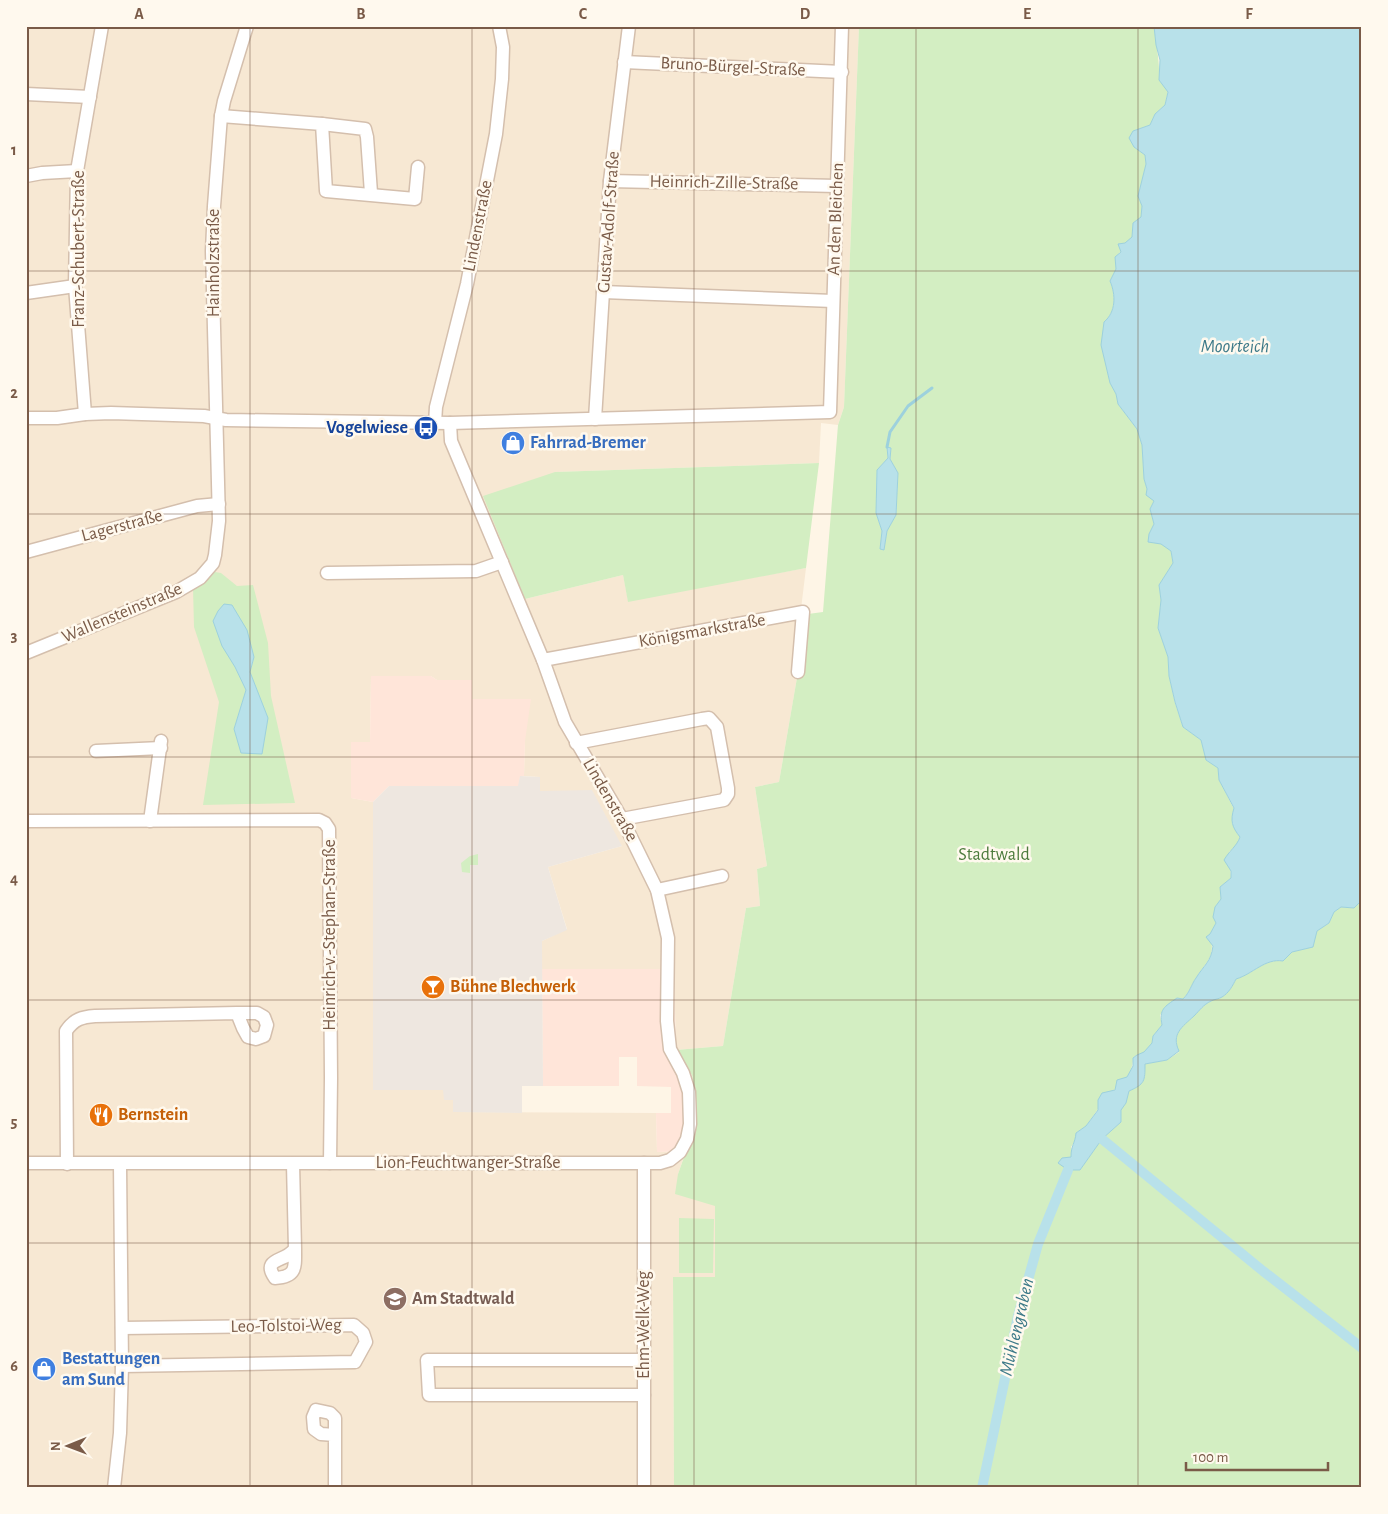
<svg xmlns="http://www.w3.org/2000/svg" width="1388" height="1514" font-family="'Alegreya Sans',sans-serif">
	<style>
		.residential { fill: #f7e8d3 }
		.commercial { fill: #ffe5d9 }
		.industrial { fill: #eee7e0 }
		.green { fill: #d3eec2; fill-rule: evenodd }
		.water { fill: #b8e1ea; stroke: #9dd1dd }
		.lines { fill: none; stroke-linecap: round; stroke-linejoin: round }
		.stream { stroke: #9dd1dd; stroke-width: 3 }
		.canal { stroke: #b8e1ea; stroke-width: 10 }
		.minor-casing { stroke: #d4bfad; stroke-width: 15 }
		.minor { stroke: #fff; stroke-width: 12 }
		.grid { fill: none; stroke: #7a5b48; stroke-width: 1; stroke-opacity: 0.55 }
		.labels { text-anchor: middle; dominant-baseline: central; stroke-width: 5; stroke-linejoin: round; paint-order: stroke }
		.street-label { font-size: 18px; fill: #7a5b48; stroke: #fff9ee }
		.transit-label { font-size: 18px; font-weight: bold; fill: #164399; stroke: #fff9ee; text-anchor: end }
		.shop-label { font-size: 18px; font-weight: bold; fill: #366cbe; stroke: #fff9ee; text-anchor: start }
		.park-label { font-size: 18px; fill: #4c7b3c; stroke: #fff9ee }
		.food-label { font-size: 18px; font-weight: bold; fill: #c56008; stroke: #fff9ee; text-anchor: start }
		.education-label { font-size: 18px; font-weight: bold; fill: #785e54; stroke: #fff9ee; text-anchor: start }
		.water-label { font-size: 19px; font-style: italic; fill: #3c7988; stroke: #fff9ee }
		.neatline { fill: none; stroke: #7a5b48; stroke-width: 2 }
		.grid-label { font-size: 16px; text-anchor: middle; font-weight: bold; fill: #7a5b48 }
	</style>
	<rect width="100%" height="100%" fill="#fef5e6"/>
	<path class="residential" d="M 26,26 L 859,26 L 844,407 L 838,425 L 821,423 L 819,463 L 555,472 L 525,599 L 623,575 L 628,600 L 806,568 L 801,609 L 808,614 L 779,782 L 755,787 L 767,866 L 757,869 L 760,906 L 746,908 L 723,1046 L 676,1050 L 674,969 L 542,969 L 542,941 L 567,929 L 548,867 L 622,846 L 540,791 L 540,777 L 524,776 L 525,741 L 471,699 L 471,680 L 437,680 L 431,676 L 371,676 L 370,742 L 351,742 L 351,798 L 373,802 L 373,1090 L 444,1090 L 453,1100 L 453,1112 L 656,1113 L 657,1152 L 686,1151 L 678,1174 L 716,1206 L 715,1278 L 673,1277 L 674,1488 L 26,1488 Z"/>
	<g class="commercial">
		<path d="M 371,676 L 431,676 L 437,680 L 472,680 L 472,699 L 531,699 L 525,741 L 524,776 L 520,777 L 519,786 L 389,786 L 373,802 L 351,798 L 351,742 L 370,742 Z"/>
		<path d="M 542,969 L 674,969 L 676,1054 L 692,1075 L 696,1095 L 693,1132 L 686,1151 L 657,1152 L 656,1113 L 671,1113 L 671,1087 L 637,1086 L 637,1057 L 619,1057 L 619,1086 L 543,1086 Z"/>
	</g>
	<path class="industrial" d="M 520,776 L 540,777 L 540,791 L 592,790 L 622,846 L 548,867 L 567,930 L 542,941 L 543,1086 L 522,1086 L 522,1113 L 453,1112 L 453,1100 L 444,1100 L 443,1090 L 373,1090 L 373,802 L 389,786 L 518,786 Z"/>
	<g class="green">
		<path d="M 859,26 L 1154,26 C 1156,46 1160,60 1159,80 L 1168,91 L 1165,105 L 1155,114 L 1150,125 L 1133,131 L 1134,147 L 1145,155 L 1146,164 L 1138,196 L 1142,206 L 1141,218 L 1133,223 L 1132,237 C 1125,243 1122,251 1116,257 L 1116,269 L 1110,281 C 1116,295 1116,312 1104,322 L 1103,333 L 1106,364 L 1110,383 L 1116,394 L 1118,404 L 1137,429 L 1142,445 L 1144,479 L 1147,489 L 1154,501 L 1150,509 L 1154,524 L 1149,534 L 1171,551 L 1173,563 L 1159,585 L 1161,600 L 1158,628 L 1168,657 L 1169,676 L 1175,703 L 1183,727 L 1201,740 L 1206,760 L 1218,768 L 1219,780 L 1234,809 C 1230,821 1232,827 1240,836 L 1237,845 L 1229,852 L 1231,878 L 1220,887 L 1221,899 L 1215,907 L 1216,923 L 1210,934 C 1216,958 1207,960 1196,978 C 1191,986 1189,992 1183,999 L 1177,998 L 1160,1015 L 1162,1025 L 1153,1036 L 1152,1043 L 1144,1053 L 1137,1055 L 1133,1058 C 1133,1079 1114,1091 1098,1100 L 1098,1109 L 1086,1126 L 1076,1133 L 1076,1140 L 1071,1147 L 1080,1170 L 1102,1139 L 1121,1122 L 1121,1109 L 1126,1103 L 1129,1091 C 1145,1083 1145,1081 1145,1064 L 1167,1060 L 1179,1052 C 1171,1033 1182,1027 1194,1016 C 1200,1010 1203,1005 1211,1001 C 1215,999 1219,999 1222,997 C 1229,993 1233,985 1236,979 C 1253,974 1265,958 1283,961 L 1292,952 L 1312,947 L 1317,931 L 1329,923 L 1334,912 L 1341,907 L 1354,908 L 1362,900 L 1362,1488 L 674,1488 L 673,1277 L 715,1277 L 715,1206 L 675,1194 L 678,1174 L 693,1132 L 696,1095 L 692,1075 L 676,1054 L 676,1050 L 723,1046 L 746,908 L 760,906 L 757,869 L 767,866 L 755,787 L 779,782 L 808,614 L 823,612 L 838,425 L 844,407 ZM 887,448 L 891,448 L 890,459 L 898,473 L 896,515 L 887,531 L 884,550 L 880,549 L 882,531 L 876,513 L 877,470 L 888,458 Z"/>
		<path d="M 819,463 L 806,568 L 628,602 L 623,575 L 525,599 L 483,496 L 555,472 Z"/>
		<path d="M 215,572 L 221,573 L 237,586 L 253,585 L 268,643 L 271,696 L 295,803 L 203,805 L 219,702 L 194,627 L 193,588 L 208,574 ZM 254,657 L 250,672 L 256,692 L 234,730 L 246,690 L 235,667 Z"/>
		<path d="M 478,854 L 478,865 L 470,865 L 470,873 L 462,872 L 461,863 L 470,856 Z"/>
		<path d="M 679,1218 L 714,1219 L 713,1273 L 679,1273 Z"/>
	</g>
	<g class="water">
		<path d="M 1154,26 L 1362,26 L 1362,900 L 1354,908 L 1341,907 L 1334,912 L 1329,923 L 1317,931 L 1313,947 L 1292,952 L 1283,961 C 1265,958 1253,974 1236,979 C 1233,985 1229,993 1222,997 C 1219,999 1215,999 1211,1001 C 1203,1005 1200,1010 1194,1016 C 1182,1027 1171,1034 1179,1051 L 1167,1060 L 1145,1064 C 1145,1081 1145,1084 1129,1091 L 1126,1103 L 1121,1110 L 1121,1122 L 1102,1139 L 1080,1170 L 1068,1170 L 1058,1163 L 1062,1158 L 1071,1157 C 1071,1145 1075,1144 1076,1133 L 1086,1126 L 1098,1110 L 1098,1100 L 1102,1093 L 1115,1090 L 1117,1080 L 1127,1077 L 1133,1066 L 1133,1058 L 1137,1055 L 1144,1052 L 1152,1043 L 1153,1036 L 1162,1025 C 1159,1009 1164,1007 1177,998 L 1183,999 C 1190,992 1191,985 1196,978 C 1204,965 1211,962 1213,946 L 1206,937 L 1210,934 L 1216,923 L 1213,917 L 1215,907 L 1221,899 L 1220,887 L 1231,878 L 1231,871 L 1224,860 C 1229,851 1237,846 1240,837 C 1232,827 1230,821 1234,808 L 1219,780 L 1218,768 L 1206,760 L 1201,740 L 1183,727 L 1175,702 L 1169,676 L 1168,657 L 1158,628 L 1161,600 L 1159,585 L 1173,563 L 1171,551 L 1161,544 L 1148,542 L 1149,534 L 1154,524 L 1150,509 L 1154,501 L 1146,495 L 1147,489 L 1144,479 L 1142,445 L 1137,429 L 1118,404 L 1116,394 L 1110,383 L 1101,345 L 1104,322 C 1116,312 1116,295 1110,281 L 1116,269 L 1115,257 L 1121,252 L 1118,244 L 1125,243 L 1132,237 L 1133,223 L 1141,217 L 1142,206 L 1138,196 L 1146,164 L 1145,155 L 1134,147 L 1129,138 L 1133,131 L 1150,125 L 1155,114 L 1165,105 L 1168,92 L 1159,80 L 1160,60 L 1156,45 Z"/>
		<path d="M 887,447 L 891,448 L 890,459 L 898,473 L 896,515 L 887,531 L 884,550 L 880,549 L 882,531 L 876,513 L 877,470 L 888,458 Z"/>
		<path d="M 224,604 L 232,605 L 247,630 L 254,657 L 250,672 L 268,718 L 262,754 L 241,753 L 234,729 L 246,690 L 235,667 L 222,646 L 213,621 L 218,611 Z"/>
	</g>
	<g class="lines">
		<path class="stream" d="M 887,447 L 890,432 L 908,406 L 932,388"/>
		<g class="canal">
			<path d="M 1102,1139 L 1263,1271 L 1362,1348"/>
			<path d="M 982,1488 L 1018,1316 L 1038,1244 L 1068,1170"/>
		</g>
		<g class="minor-casing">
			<g id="minor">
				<path d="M 624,62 L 842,72"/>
				<path d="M 26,94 L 90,97"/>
				<path d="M 221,116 L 322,124 L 326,191 L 415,199 L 418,167"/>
				<path d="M 322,124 L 365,129 L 367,137 L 371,193"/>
				<path d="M 26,176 L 42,173 L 77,171"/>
				<path d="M 610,181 L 837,186"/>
				<path d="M 603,292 L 833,301"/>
				<path d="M 26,293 L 75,286"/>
				<path d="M 85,414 L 75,286 L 77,171 L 102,26"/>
				<path d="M 26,418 L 57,418 L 85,414 L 111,413 L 204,416 L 226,420 L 450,423 L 830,412 L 842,26"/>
				<path d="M 595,419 L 610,181 L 629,26"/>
				<path d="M 435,423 L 436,407 L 467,284 L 496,134 L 502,79 L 503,47 L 499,26"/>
				<path d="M 26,552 L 197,506 L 219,504"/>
				<path d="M 327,573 L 476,571 L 502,562"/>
				<path d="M 26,653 L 176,592 L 200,578 L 213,563 L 215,555 L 219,521 L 212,251 L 214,206 L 221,116 L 224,101 L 247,26"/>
				<path d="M 543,660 L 803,612 L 798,672"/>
				<path d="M 576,743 L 702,719 L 709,718 L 717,727 L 728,788 L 728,794 L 724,800 L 622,819"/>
				<path d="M 96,751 L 161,748"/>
				<path d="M 26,821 L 319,820 L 325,823 L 329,829 L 331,1078 L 330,1163"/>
				<path d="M 150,821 L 161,741"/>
				<path d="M 657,890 L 722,876"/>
				<path d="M 26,1163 L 660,1163 L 670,1160 L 680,1152 L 687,1139 L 690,1124 L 689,1092 L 683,1073 L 670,1049 L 667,1021 L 668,938 L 657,890 L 622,819 L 565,722 L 543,660 L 451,441 L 450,423"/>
				<path d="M 644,1163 L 644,1488"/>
				<path d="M 67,1164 L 66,1031 C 74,1019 82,1017 95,1016 L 237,1013 L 243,1028 L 248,1037 L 256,1039 L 264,1036 L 267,1025 L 264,1017 L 257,1013 L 237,1013"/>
				<path d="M 293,1164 L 295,1249 C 293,1251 291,1253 288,1255 C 279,1261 263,1261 275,1278 C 297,1277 295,1267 295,1249"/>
				<path d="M 122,1328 L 354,1325 L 363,1333 L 366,1342 L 355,1362 L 122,1366"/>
				<path d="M 644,1360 L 427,1360 L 429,1395 L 644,1395"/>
				<path d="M 335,1435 L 321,1434 L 314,1429 L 313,1417 L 316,1410 L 330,1413 L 335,1418 L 335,1488"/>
				<path d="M 114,1488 L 120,1433 L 122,1366 L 120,1164"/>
			</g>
		</g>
		<use href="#minor" class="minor"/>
	</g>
	<path class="grid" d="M 250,26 L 250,1488M 472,26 L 472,1488M 694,26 L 694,1488M 916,26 L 916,1488M 1138,26 L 1138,1488M 26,271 L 1362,271M 26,514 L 1362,514M 26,757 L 1362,757M 26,1000 L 1362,1000M 26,1243 L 1362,1243"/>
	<defs>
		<g id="bus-disc" transform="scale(1.25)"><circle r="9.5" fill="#1a4fb4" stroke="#fff9ee"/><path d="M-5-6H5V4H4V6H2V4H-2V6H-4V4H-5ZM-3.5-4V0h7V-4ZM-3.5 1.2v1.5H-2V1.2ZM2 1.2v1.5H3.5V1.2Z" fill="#fff"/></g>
		<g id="shop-disc" transform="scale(1.25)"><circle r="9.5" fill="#3f7fe0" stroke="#fff9ee"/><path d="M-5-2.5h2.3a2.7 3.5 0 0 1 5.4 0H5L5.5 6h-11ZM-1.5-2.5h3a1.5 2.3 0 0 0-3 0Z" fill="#fff"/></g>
		<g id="bar-disc" transform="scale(1.25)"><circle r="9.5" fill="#e8710a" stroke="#fff9ee"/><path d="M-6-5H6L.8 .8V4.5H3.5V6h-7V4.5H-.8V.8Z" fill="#fff"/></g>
		<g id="restaurant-disc" transform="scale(1.25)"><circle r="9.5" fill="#e8710a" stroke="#fff9ee"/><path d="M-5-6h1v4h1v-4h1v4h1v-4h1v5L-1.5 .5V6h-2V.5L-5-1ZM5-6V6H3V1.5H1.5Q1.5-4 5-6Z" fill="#fff"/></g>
		<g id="school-disc" transform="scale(1.25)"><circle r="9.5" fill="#8d6e63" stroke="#fff9ee"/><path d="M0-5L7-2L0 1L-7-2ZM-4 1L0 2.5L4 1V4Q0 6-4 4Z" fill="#fff"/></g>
	</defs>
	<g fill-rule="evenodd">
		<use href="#bus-disc" x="426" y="428"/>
		<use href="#shop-disc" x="513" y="443"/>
		<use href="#bar-disc" x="433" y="987"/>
		<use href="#restaurant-disc" x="101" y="1115"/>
		<use href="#school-disc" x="395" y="1299"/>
		<use href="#shop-disc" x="44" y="1369"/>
	</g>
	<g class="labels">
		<g class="street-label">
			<text transform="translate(733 67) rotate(3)">Bruno-Bürgel-Straße</text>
			<text transform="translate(724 183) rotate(1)">Heinrich-Zille-Straße</text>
			<text transform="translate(836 219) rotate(-88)">An den Bleichen</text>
			<text transform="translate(609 222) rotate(-86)">Gustav-Adolf-Straße</text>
			<text transform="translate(478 226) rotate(-79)">Lindenstraße</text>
			<text transform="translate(79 249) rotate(-90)">Franz-Schubert-Straße</text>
			<text transform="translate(214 263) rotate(-90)">Hainholzstraße</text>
			<text transform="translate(122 526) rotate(-15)">Lagerstraße</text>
			<text transform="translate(122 613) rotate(-23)">Wallensteinstraße</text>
			<text transform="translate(702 631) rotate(-10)">Königsmarkstraße</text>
			<text transform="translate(610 800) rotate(60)">Lindenstraße</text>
			<text transform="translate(330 935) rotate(-90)">Heinrich-v.-Stephan-Straße</text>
			<text x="468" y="1163">Lion-Feuchtwanger-Straße</text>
			<text transform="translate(644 1325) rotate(-90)">Ehm-Welk-Weg</text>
			<text transform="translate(286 1326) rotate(-1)">Leo-Tolstoi-Weg</text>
		</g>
		<g class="transit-label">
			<text x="408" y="428">Vogelwiese</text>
		</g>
		<g class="shop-label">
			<text x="530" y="443">Fahrrad-Bremer</text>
			<text x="62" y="1359">Bestattungen<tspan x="62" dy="21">am Sund</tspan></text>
		</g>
		<g class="park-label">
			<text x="994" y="855">Stadtwald</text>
		</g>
		<g class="food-label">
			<text x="450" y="987">Bühne Blechwerk</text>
			<text x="118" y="1115">Bernstein</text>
		</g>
		<g class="education-label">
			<text x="412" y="1299">Am Stadtwald</text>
		</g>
		<g class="water-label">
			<text x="1235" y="346">Moorteich</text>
			<text transform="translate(1017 1327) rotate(-77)">Mühlengraben</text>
		</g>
	</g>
	<rect width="1388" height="1514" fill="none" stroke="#fff9ee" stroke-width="55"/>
	<g transform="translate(68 1446) rotate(269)" stroke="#fff9ee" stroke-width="4" paint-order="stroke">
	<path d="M0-4L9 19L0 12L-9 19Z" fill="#7a5b48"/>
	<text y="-8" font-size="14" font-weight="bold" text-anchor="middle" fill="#7a5b48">N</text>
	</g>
	<path d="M1186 1462v8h142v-8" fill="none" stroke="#7a5b48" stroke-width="2.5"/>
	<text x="1193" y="1462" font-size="15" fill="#7a5b48" stroke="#fff9ee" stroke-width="4" paint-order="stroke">100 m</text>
	<rect x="28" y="28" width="1332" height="1458" class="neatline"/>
	<g class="grid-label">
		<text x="139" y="19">A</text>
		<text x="361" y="19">B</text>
		<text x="583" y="19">C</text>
		<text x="805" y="19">D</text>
		<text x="1027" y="19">E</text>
		<text x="1249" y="19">F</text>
		<text x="14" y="155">1</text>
		<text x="14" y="398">2</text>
		<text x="14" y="641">3</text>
		<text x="14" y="884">4</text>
		<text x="14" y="1127">5</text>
		<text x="14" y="1371">6</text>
	</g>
</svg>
